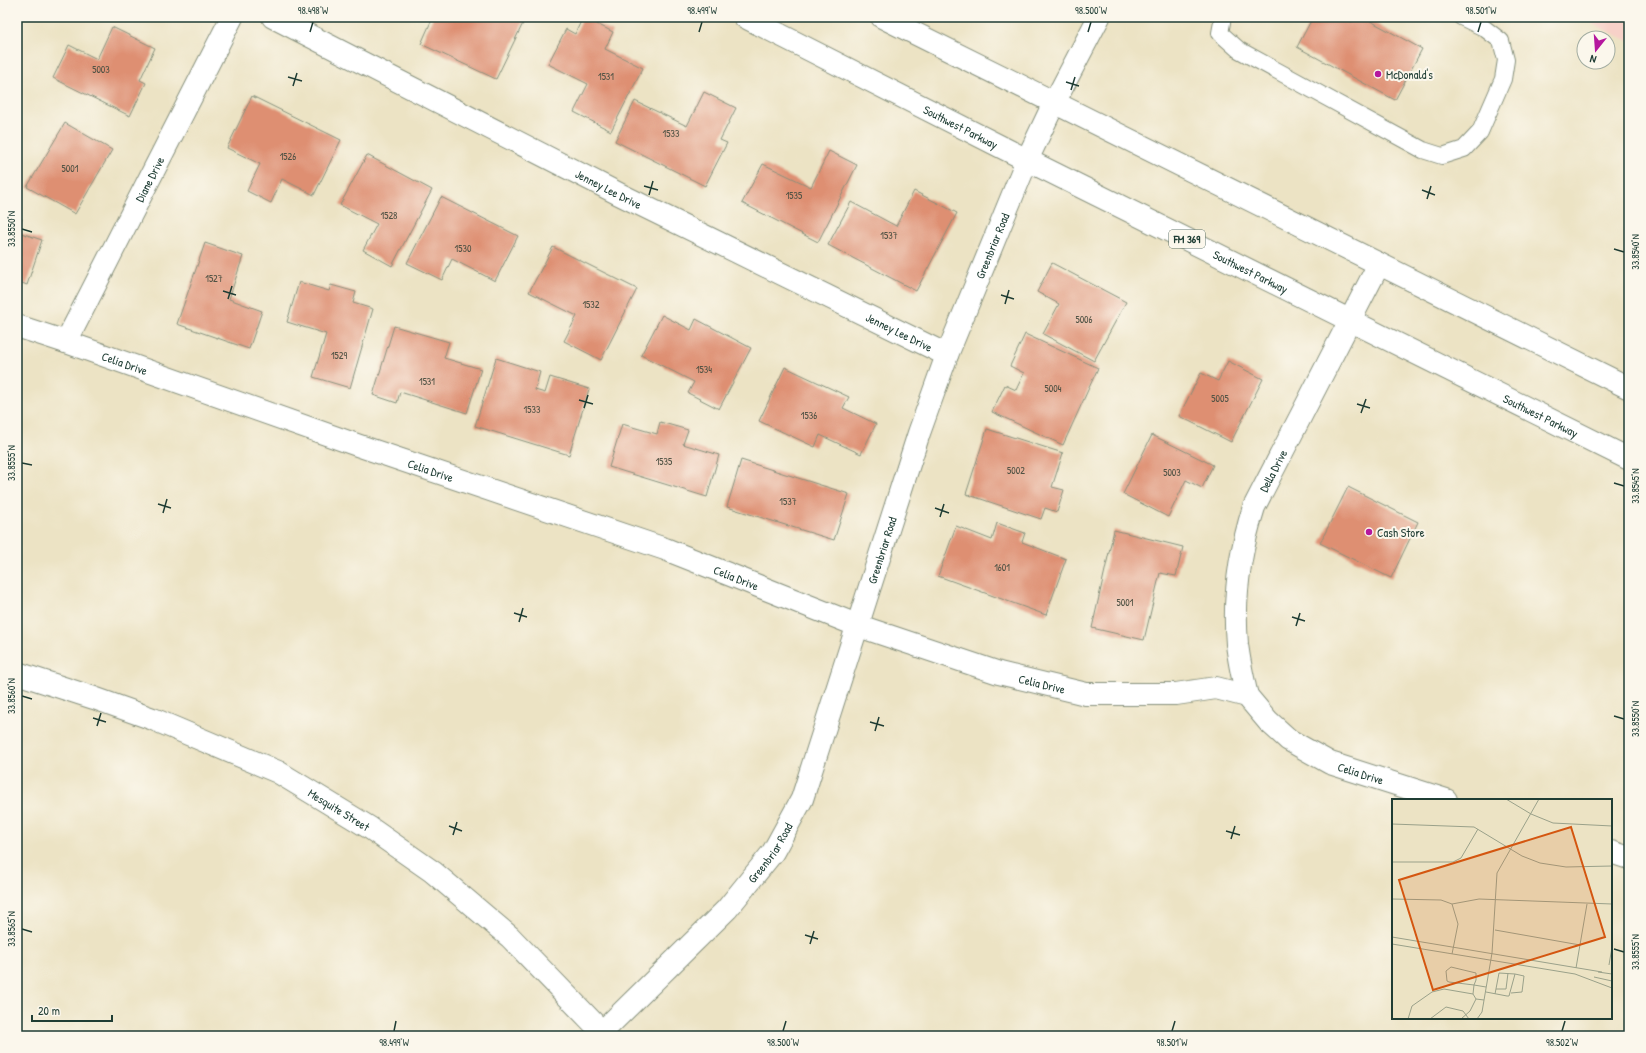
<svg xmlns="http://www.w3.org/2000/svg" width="1646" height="1053" font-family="'Patrick Hand',sans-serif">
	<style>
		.built { fill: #f7d1c8 }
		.building { fill: #de8f72 }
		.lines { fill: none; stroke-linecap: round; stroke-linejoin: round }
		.service-casing { stroke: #86907c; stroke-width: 18 }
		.minor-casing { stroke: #86907c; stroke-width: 24 }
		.primary-casing { stroke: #86907c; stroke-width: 24 }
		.service { stroke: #fff; stroke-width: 16 }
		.minor { stroke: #fff; stroke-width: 22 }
		.primary { stroke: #fff; stroke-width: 22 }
		.ticks { fill: none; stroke: #1f3d34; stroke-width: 1.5 }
		.poi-dot { fill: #b5179e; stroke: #fbf7ec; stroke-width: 1.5 }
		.labels { text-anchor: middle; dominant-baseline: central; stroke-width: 4; stroke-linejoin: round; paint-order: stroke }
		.number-label { font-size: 10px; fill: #4f5244 }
		.shield { fill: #fbf7ec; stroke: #61756b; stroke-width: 1 }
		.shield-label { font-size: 11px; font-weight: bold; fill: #1f3d34 }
		.poi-label { font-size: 12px; fill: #1f3d34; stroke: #fbf7ec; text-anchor: start }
		.street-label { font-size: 12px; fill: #1f3d34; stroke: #fbf7ec }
		.inset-road { fill: none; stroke: #9aa18a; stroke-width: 1 }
		.view { fill: #d45610; fill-opacity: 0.15; stroke: #d45610; stroke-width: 2 }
		.inset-edge { fill: none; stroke: #1f3d34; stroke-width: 2 }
		.neatline { fill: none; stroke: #1f3d34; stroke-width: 1.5 }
		.ticks-label { font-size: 10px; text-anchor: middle; fill: #1f3d34 }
	</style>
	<rect width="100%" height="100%" fill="#fbf7ec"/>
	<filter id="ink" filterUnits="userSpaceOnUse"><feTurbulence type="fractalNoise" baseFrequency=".025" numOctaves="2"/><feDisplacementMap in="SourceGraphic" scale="8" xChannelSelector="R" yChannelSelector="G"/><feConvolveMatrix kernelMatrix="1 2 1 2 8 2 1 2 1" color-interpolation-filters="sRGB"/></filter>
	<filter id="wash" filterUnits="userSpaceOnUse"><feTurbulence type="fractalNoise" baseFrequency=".012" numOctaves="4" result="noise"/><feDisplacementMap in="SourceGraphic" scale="16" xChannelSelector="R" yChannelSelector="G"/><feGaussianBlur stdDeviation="0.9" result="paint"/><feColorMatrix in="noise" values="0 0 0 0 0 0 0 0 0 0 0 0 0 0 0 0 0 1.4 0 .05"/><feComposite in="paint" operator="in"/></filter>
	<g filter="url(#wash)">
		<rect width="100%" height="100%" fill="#ece3c4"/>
		<path class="built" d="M 1578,17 L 1629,17 L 1629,41 Z"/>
		<g id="blocks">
			<g class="building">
				<path d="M 433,17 L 526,17 L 496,79 L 421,44 Z"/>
				<path d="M 583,17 L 613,32 L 605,49 L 643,68 L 611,131 L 574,112 L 588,84 L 548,64 L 566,29 L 575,34 Z"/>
				<path d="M 1313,17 L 1344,17 L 1352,22 L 1355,17 L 1363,17 L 1422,49 L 1395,100 L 1297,47 Z"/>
				<path d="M 112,27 L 155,48 L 140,80 L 146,83 L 130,116 L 53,78 L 69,45 L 97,59 Z"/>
				<path d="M 704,92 L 736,108 L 720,140 L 727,143 L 705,186 L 615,141 L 635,101 L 687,126 Z"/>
				<path d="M 252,96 L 341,140 L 314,195 L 282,179 L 271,203 L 247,191 L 260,164 L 227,148 Z"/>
				<path d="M 65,123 L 112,150 L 75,214 L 27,187 Z"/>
				<path d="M 829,151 L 857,165 L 818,242 L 742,203 L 763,164 L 811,187 Z"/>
				<path d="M 367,155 L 432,190 L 392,266 L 363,250 L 377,224 L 340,205 Z"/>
				<path d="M 914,191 L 957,213 L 916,291 L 828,245 L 851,202 L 896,226 Z"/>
				<path d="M 441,197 L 518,236 L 495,281 L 452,259 L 442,280 L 407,263 Z"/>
				<path d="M 17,217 L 22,219 L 18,232 L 42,240 L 27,285 L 17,281 Z"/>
				<path d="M 205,243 L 243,256 L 229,299 L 262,311 L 249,349 L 177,324 Z"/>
				<path d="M 553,247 L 637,289 L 601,360 L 564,341 L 577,316 L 529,292 Z"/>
				<path d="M 1052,263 L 1126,302 L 1094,361 L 1043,334 L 1059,304 L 1037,292 Z"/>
				<path d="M 299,282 L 329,291 L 331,285 L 356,292 L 353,303 L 373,309 L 350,388 L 313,377 L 326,334 L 287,322 Z"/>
				<path d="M 662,315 L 691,330 L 696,319 L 751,348 L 719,409 L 688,393 L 694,382 L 641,355 Z"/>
				<path d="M 394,326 L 449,342 L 444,358 L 481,369 L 467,413 L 400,392 L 397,403 L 373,395 Z"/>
				<path d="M 1025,334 L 1098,368 L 1063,445 L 992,412 L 1005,385 L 1016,390 L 1024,373 L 1010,366 Z"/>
				<path d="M 496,358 L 540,372 L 535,390 L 545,393 L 550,377 L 589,389 L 569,455 L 475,426 Z"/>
				<path d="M 1228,361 L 1263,379 L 1231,442 L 1179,416 L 1201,373 L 1218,381 Z"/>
				<path d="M 785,367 L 849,397 L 843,408 L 876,424 L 861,454 L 820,435 L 815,447 L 759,421 Z"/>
				<path d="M 660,422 L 688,430 L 683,444 L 719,455 L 707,497 L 609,467 L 622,424 L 657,434 Z"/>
				<path d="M 987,429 L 1063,453 L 1052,487 L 1064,490 L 1057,512 L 1045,508 L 1041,519 L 966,494 Z"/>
				<path d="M 1152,435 L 1213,465 L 1202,488 L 1186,480 L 1168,517 L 1123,494 Z"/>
				<path d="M 741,460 L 849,494 L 834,540 L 727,507 Z"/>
				<path d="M 1348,487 L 1418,522 L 1391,578 L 1320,543 Z"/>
				<path d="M 997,523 L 1025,533 L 1022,542 L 1066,559 L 1046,615 L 938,576 L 956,526 L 992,540 Z"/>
				<path d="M 1114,530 L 1183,547 L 1176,576 L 1160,573 L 1144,640 L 1092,628 Z"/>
			</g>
		</g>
	</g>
	<g filter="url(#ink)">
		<use href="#blocks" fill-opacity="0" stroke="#86907c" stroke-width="1"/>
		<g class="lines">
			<g class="service-casing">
				<path id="service" d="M 1223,17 L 1220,33 L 1239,50 L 1423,150 L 1442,156 L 1464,149 L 1480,132 L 1503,79 L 1506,60 L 1501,41 L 1484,28 L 1461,17"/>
			</g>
			<g class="minor-casing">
				<g id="minor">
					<path id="s1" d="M 273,17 L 619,194 L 947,355"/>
					<path id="s2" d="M 17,326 L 66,342 L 357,445 L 665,549 L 859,626 L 999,673 L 1086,694 L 1176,694 L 1216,688 L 1247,696 L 1268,721 L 1289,740 L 1330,763 L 1446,800"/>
					<path id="s3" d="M 66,342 L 232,17"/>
					<path id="s4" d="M 17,673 L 94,698 L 153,719 L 278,772 L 370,828 L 433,872 L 510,937 L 606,1036"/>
					<path id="s5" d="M 1247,696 C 1243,679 1239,661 1237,644 C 1233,598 1240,551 1254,507 L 1379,264"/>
					<path d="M 1611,852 L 1629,858"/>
					<path id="s6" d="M 598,1036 L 727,909 L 773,852 L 802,799 L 919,433 L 947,355 L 1027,160 L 1054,103 L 1099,17"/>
				</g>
			</g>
			<g class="primary-casing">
				<g id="primary">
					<path id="s7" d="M 745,17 L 1027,160 L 1629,459"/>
					<path d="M 882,17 L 1629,388"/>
				</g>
			</g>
			<use href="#service" class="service"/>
			<use href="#minor" class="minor"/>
			<use href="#primary" class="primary"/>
		</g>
	</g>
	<path class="ticks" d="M 310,32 L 313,22M 699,32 L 702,22M 1088,32 L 1091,22M 1478,32 L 1481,22M 288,77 L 302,81M 1066,82 L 1079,86M 293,86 L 297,73M 1071,90 L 1075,77M 644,186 L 658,190M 1422,190 L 1435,195M 649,195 L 653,181M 1427,199 L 1431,186M 22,229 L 32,232M 1614,249 L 1624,252M 223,291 L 236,295M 1001,295 L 1014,299M 228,299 L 232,286M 1005,304 L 1009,290M 579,400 L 593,404M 1357,404 L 1370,408M 584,408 L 588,395M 1361,413 L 1366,399M 22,463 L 32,465M 1614,483 L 1624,486M 158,504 L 171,508M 935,508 L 949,513M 163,513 L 167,499M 940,517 L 944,504M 514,613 L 527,617M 1292,617 L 1305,621M 519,622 L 523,608M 1296,626 L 1300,613M 22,696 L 32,699M 1614,716 L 1624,719M 93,718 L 106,722M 870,722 L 884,726M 97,726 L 101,713M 875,731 L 879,717M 449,826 L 462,831M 1226,831 L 1240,835M 453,835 L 457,822M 1231,839 L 1235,826M 22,929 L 32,932M 805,935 L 818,939M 810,944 L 814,931M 1614,949 L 1624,952M 394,1031 L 396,1021M 783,1031 L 786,1021M 1172,1031 L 1175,1021M 1562,1031 L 1565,1021"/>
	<g class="poi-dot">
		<circle cx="1378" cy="74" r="4"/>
		<circle cx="1369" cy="532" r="4"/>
	</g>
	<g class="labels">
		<g class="number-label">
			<text x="101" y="69">5003</text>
			<text x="606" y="76">1531</text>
			<text x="671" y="133">1533</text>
			<text x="288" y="156">1526</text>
			<text x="70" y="168">5001</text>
			<text x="794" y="195">1535</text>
			<text x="389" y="215">1528</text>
			<text x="889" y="235">1537</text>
			<text x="463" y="248">1530</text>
			<text x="214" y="278">1527</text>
			<text x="591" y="304">1532</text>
			<text x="1084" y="319">5006</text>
			<text x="339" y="355">1529</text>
			<text x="704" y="369">1534</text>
			<text x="427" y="381">1531</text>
			<text x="1053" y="388">5004</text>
			<text x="1220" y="398">5005</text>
			<text x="532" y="409">1533</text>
			<text x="809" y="415">1536</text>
			<text x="664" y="461">1535</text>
			<text x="1016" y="470">5002</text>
			<text x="1172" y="472">5003</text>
			<text x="788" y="501">1537</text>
			<text x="1002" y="567">1601</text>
			<text x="1125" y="602">5001</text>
		</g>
		<rect class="shield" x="1169" y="230" width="36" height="18" rx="3"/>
		<g class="shield-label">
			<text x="1187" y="239">FM 369</text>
		</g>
		<g class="poi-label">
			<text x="1386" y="74">McDonald's</text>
			<text x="1377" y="532">Cash Store</text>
		</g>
		<g class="street-label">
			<text stroke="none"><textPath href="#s7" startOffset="242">Southwest Parkway</textPath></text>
			<text stroke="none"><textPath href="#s3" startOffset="183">Diane Drive</textPath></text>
			<text stroke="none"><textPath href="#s1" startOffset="377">Jenney Lee Drive</textPath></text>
			<text stroke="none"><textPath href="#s6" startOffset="900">Greenbriar Road</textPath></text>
			<text stroke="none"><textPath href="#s7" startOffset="566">Southwest Parkway</textPath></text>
			<text stroke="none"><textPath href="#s1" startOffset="701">Jenney Lee Drive</textPath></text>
			<text stroke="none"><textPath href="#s2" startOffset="114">Celia Drive</textPath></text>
			<text stroke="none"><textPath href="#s7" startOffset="890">Southwest Parkway</textPath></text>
			<text stroke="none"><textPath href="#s2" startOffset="438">Celia Drive</textPath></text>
			<text stroke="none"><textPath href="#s5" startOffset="233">Della Drive</textPath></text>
			<text stroke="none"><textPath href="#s6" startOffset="576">Greenbriar Road</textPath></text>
			<text stroke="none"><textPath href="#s2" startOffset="762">Celia Drive</textPath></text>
			<text stroke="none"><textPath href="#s2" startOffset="1086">Celia Drive</textPath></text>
			<text stroke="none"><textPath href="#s2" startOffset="1434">Celia Drive</textPath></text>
			<text stroke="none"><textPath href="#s4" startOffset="351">Mesquite Street</textPath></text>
			<text stroke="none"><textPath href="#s6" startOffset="252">Greenbriar Road</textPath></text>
		</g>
	</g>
	<g transform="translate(1392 799)">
		<rect width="220" height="220" fill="#ece3c4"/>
		<path class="inset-road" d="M 114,0 L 139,15 L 161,24 L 220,27M 0,25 L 82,28 L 130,57 L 148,64 L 174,68 L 220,67M 0,63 L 61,63 L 69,59 L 86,30M 0,100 L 49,101 L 60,105 L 87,100 L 220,105M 103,131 L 188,146M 0,138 L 210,173M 0,145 L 183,175M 60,155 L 66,125 L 60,105M 217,166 L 220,148M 184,169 L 195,105M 206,173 L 220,175M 183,175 L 220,189M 202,178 L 220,182M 104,190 L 114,190 L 116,174M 94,193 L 115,197 L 117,197 L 123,175 L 107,174 L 103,195M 119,194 L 130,193 L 132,177 L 123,175M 92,201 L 84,200 L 81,195 L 82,186 L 84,181 L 84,174 L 59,168 L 54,172 L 55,182 L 57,183 L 82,186 L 94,188M 16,220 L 20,207 L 40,193 L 52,190 L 81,195M 38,220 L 54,208 L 71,212 L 77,220M 69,220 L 78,212 L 84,200M 85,220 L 90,213 L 100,154 L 105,74 L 147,0"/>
		<path class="view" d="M 179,28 L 213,138 L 41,191 L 7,81 Z"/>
		<rect width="220" height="220" class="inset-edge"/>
	</g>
	<rect width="1646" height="1053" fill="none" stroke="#fbf7ec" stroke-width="44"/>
	<g transform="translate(1596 50) rotate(197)"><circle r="19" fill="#fbf7ec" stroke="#a3ada2"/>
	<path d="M0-3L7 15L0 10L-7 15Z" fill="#b5179e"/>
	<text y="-6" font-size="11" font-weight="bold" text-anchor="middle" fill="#1f3d34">N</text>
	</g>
	<path d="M32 1015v6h80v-6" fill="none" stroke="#1f3d34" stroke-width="2"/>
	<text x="38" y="1015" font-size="12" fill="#1f3d34" stroke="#fbf7ec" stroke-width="3" paint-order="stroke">20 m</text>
	<rect x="22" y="22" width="1602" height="1009" class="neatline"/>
	<g class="ticks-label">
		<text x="313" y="14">98.498°W</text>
		<text x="702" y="14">98.499°W</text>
		<text x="1091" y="14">98.500°W</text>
		<text x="1481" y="14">98.501°W</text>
		<text transform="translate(11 229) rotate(-90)" y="4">33.8550°N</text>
		<text transform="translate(1635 252) rotate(-90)" y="4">33.8540°N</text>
		<text transform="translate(11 463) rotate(-90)" y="4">33.8555°N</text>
		<text transform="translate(1635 486) rotate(-90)" y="4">33.8545°N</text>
		<text transform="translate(11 696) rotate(-90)" y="4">33.8560°N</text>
		<text transform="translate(1635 719) rotate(-90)" y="4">33.8550°N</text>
		<text transform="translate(11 929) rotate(-90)" y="4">33.8565°N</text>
		<text transform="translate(1635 952) rotate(-90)" y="4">33.8555°N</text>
		<text x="394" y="1046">98.499°W</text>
		<text x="783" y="1046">98.500°W</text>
		<text x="1172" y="1046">98.501°W</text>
		<text x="1562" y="1046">98.502°W</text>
	</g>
</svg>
